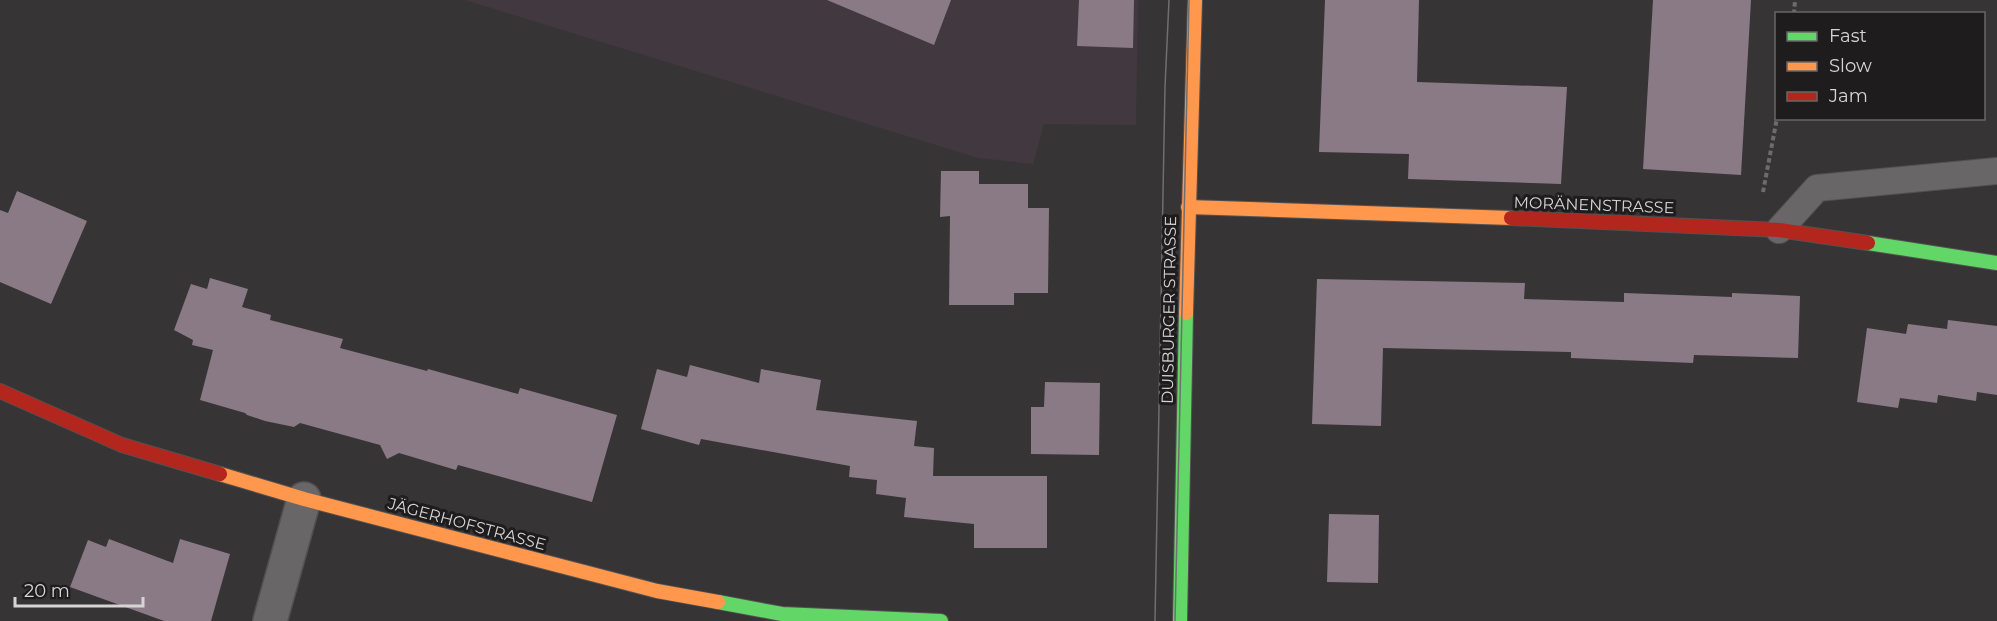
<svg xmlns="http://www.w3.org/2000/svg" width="1997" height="621" font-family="Montserrat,sans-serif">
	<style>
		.built { fill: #42383f }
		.building { fill: #8a7a85 }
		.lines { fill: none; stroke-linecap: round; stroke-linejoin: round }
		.lane-casing { stroke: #535152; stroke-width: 28 }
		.street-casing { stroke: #535152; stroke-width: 36 }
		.fast-casing { stroke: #535152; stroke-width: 16 }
		.slow-casing { stroke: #535152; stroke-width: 16 }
		.jam-casing { stroke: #535152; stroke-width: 16 }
		.path { stroke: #6d6b6c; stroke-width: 4; stroke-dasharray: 4.5 3; stroke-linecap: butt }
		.lane { stroke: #686667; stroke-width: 26 }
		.street { stroke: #686667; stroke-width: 33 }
		.fast { stroke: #63d668; stroke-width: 14 }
		.slow { stroke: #ff974d; stroke-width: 14 }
		.jam { stroke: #b3261e; stroke-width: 14 }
		.tram { stroke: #706f70; stroke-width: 1.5 }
		.labels { text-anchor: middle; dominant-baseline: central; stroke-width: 6; stroke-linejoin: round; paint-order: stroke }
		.street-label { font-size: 16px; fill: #d7d4d6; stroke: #1e1c1d }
	</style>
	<rect width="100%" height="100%" fill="#373436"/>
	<path class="built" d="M 465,0 L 1138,0 L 1136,125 L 1044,124 L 1033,164 L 978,158 Z"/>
	<g class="building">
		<path d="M 827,0 L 951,0 L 934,45 Z"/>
		<path d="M 1079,0 L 1134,0 L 1133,48 L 1077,46 Z"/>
		<path d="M 1325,0 L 1419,0 L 1417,82 L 1567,87 L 1561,184 L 1408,179 L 1409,154 L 1319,152 Z"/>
		<path d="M 1653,0 L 1751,0 L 1741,175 L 1643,169 Z"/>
		<path d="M 941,171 L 979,171 L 979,184 L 1028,184 L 1028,208 L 1049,208 L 1048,293 L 1014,293 L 1014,305 L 949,305 L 950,216 L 940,217 Z"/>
		<path d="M 17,191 L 87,221 L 51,304 L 0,282 L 0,210 L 8,213 Z"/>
		<path d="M 210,278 L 248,289 L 242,307 L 271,315 L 270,320 L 343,339 L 340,348 L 427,371 L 428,369 L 518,394 L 520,388 L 617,415 L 592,502 L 458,465 L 456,470 L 399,453 L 387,459 L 380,445 L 300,423 L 294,427 L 265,421 L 247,415 L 245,413 L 200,400 L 213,350 L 192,345 L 193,340 L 174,330 L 191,284 L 207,289 Z"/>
		<path d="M 1317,279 L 1525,283 L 1524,299 L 1624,302 L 1624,293 L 1732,297 L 1732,293 L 1800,296 L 1798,358 L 1694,355 L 1693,363 L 1571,358 L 1571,352 L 1383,348 L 1381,426 L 1312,424 Z"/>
		<path d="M 1948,320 L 1997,326 L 1997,395 L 1977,392 L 1976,401 L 1938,395 L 1937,403 L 1900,398 L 1898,408 L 1857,402 L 1867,328 L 1906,334 L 1908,324 L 1947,329 Z"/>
		<path d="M 690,365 L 759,383 L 761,369 L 821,380 L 816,410 L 917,421 L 914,446 L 934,448 L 933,476 L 1047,476 L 1047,548 L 974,548 L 974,524 L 904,517 L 906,498 L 876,494 L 877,480 L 849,477 L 850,466 L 701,439 L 699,445 L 641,429 L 657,369 L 687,377 Z"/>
		<path d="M 1045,382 L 1100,383 L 1099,455 L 1031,454 L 1031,407 L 1044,407 Z"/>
		<path d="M 1329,514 L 1379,515 L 1378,583 L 1327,582 Z"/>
		<path d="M 109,539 L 173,563 L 180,539 L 230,554 L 211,621 L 164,621 L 70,587 L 88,540 L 106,547 Z"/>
	</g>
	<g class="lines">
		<g class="lane-casing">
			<path id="lane" d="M 1779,230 L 1817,188 L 1997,171"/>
		</g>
		<g class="street-casing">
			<path id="street" d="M 270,621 L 304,499"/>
		</g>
		<g class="fast-casing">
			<g id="fast">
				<path d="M 1868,243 L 1997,263"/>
				<path d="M 718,602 L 782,614 L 941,621"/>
				<path d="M 1180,621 L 1186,313"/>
			</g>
		</g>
		<g class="slow-casing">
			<g id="slow">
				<path d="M 1188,207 L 1511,218"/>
				<path d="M 1186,313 L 1195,0"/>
				<path d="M 220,474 L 304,499 L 657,591 L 718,602"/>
			</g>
		</g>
		<g class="jam-casing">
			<g id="jam">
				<path d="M 1511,218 L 1779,230 L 1868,243"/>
				<path d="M 0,391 L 122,445 L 220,474"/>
			</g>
		</g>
		<g class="path">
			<path d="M 1794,14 L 1795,0"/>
			<path d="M 1763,192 L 1777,118"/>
		</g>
		<use href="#lane" class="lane"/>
		<use href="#street" class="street"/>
		<use href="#fast" class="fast"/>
		<use href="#slow" class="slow"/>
		<use href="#jam" class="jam"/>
		<g class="tram">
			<path d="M 1155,621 L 1165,87 L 1169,0"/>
			<path d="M 1175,621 L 1189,0"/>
		</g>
	</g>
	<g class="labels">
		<g class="street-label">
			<text transform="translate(1594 205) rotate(2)">MORÄNENSTRASSE</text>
			<text transform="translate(1169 310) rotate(-89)">DUISBURGER STRASSE</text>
			<text transform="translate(467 524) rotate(15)">JÄGERHOFSTRASSE</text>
		</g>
	</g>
	<rect x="1775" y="12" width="210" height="108" fill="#1e1c1d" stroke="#686667" stroke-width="1.5"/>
	<rect x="1787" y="32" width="30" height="9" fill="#63d668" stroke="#686667" stroke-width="1.5"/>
	<text x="1829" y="42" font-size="18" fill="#d7d4d6">Fast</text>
	<rect x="1787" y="62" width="30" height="9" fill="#ff974d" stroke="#686667" stroke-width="1.5"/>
	<text x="1829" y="72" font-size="18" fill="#d7d4d6">Slow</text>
	<rect x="1787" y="92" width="30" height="9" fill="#b3261e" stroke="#686667" stroke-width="1.5"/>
	<text x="1829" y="102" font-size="18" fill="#d7d4d6">Jam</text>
	<path d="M15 597v9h128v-9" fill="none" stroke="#d7d4d6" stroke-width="3"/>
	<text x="24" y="597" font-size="18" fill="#d7d4d6" stroke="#1e1c1d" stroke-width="4.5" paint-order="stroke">20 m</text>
</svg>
